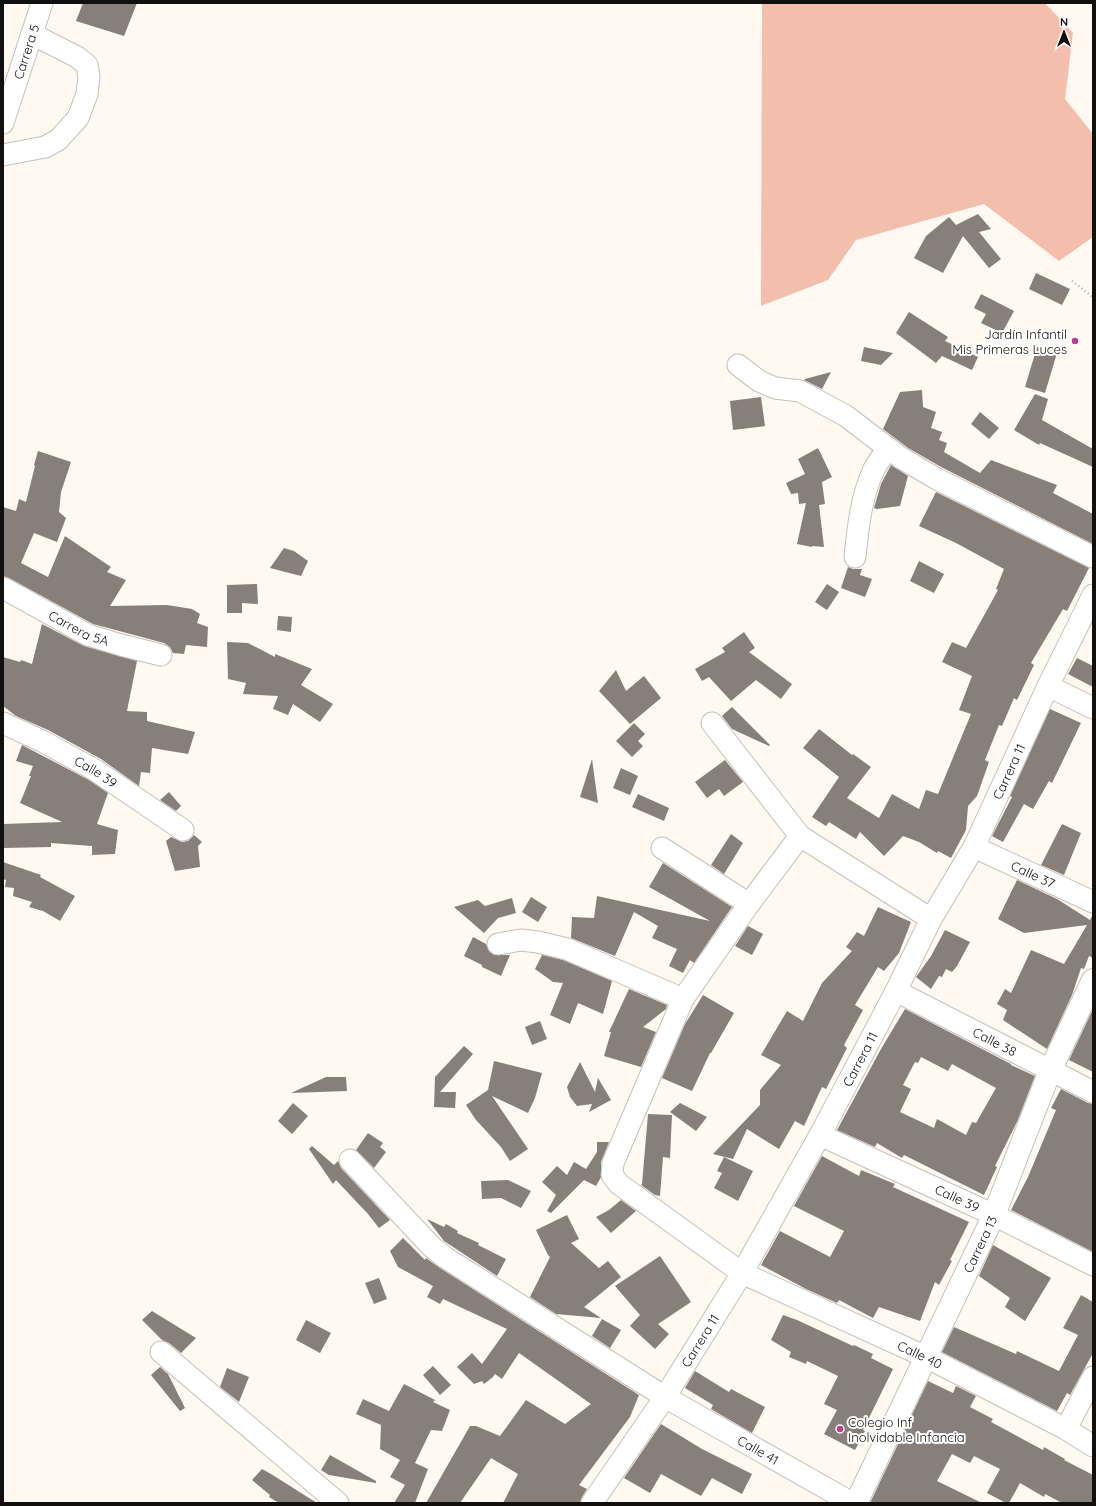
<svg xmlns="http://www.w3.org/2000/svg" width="1096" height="1506" font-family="Quicksand,sans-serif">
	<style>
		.green { fill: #f3beac }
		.building { fill: #877f7a; fill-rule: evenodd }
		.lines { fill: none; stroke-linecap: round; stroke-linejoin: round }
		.minor-casing { stroke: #c6c0b9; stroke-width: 23 }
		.tertiary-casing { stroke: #c6c0b9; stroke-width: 24 }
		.path { stroke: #b0aca6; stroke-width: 2.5; stroke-dasharray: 1 3; stroke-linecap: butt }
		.minor { stroke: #fff; stroke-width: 21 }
		.tertiary { stroke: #fff; stroke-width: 22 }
		.poi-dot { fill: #bb3f8f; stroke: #fff; stroke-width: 1.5 }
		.labels { text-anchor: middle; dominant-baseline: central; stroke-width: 4; stroke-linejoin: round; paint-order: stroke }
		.street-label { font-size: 13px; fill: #12100e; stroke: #fff }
		.poi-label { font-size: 13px; fill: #12100e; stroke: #fff; text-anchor: end }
	</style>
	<rect width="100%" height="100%" fill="#fff9f1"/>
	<path class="green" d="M 762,3 L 1045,3 L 1073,33 L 1065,99 L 1093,134 L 1093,237 L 1059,261 L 984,204 L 856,240 L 828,280 L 761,306 Z"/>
	<g class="building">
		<path d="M 83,3 L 137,3 L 124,36 L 76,21 Z"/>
		<path d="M 978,214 L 991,229 L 979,232 L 1001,259 L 989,268 L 963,236 L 943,273 L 914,258 L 926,236 L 949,217 L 956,225 Z"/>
		<path d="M 1036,273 L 1070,289 L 1062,305 L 1029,289 Z"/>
		<path d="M 981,294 L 1014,311 L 1002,333 L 981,323 L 986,314 L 974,308 Z"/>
		<path d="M 909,312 L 948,337 L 945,341 L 978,357 L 972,370 L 942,356 L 936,363 L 896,333 Z"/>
		<path d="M 864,347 L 893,353 L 881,365 L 861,361 Z"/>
		<path d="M 1037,347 L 1057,353 L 1045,393 L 1025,387 Z"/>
		<path d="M 831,372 L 822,389 L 804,380 L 805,379 Z"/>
		<path d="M 922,390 L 923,407 L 936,412 L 931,428 L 942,432 L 939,440 L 947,443 L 944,452 L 980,473 L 991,460 L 1057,485 L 1053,493 L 1093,514 L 1093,544 L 943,468 L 908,448 L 883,429 L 900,392 Z"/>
		<path d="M 1035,394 L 1048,399 L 1042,420 L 1093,449 L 1093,467 L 1040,443 L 1039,445 L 1014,430 Z"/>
		<path d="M 761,397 L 765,426 L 733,430 L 730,401 Z"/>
		<path d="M 980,412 L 999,428 L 989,439 L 971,424 Z"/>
		<path d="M 818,448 L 832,477 L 822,482 L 825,504 L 819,505 L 824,547 L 812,546 L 812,547 L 797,544 L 806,503 L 799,504 L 798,493 L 791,494 L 786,483 L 805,474 L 798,459 Z"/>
		<path d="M 38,451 L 71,462 L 61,492 L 59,512 L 66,518 L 57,542 L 34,533 L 21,563 L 48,577 L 65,536 L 111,567 L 107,572 L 126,580 L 110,606 L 167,605 L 192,609 L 200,614 L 197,623 L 208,627 L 207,647 L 186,645 L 184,654 L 173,653 L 170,647 L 164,643 L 93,624 L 9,578 L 3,576 L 3,507 L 16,511 L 19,499 L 26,502 L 35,466 L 34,465 Z"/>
		<path d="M 891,465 L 908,476 L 900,506 L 877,509 L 874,508 L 881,484 Z"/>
		<path d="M 936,492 L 1089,568 L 1067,611 L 1063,609 L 1031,663 L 1034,665 L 1017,700 L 1014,698 L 1002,726 L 999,725 L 985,760 L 989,762 L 977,796 L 968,806 L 966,830 L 951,858 L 938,851 L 937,853 L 919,842 L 903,836 L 884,856 L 860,832 L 856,839 L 829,822 L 826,826 L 812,817 L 839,777 L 803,748 L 819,729 L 852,755 L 853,754 L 871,767 L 847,798 L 879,818 L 892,794 L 919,809 L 926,790 L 938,794 L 971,714 L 959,710 L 972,676 L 942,662 L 952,642 L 966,648 L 998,590 L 996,589 L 1004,569 L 956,543 L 919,526 Z"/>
		<path d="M 284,548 L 294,551 L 308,561 L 301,576 L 270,568 Z"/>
		<path d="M 919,561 L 944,574 L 934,593 L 910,581 Z"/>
		<path d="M 848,567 L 853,569 L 862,569 L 860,575 L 872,579 L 865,597 L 841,588 Z"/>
		<path d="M 257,584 L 258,604 L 242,603 L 242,613 L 227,613 L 227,585 Z"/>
		<path d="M 827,584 L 839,592 L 827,610 L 815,602 Z"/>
		<path d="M 278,616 L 292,617 L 291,632 L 277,630 Z"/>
		<path d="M 42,624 L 84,646 L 137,661 L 127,711 L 147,712 L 147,721 L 195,732 L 188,754 L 152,748 L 150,773 L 141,772 L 139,786 L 101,759 L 48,730 L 16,716 L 3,706 L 3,657 L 20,662 L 21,660 L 32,664 Z"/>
		<path d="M 744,632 L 755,648 L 749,652 L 792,684 L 781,699 L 756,680 L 731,701 L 709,677 L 702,681 L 695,669 L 725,652 L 722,648 Z"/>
		<path d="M 227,642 L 248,643 L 275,657 L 275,654 L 312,669 L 301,685 L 333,704 L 320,722 L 293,704 L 288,715 L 273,709 L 278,696 L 243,694 L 246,683 L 228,679 Z"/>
		<path d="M 1077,658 L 1093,666 L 1093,687 L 1068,674 Z"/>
		<path d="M 616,670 L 626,691 L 644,676 L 661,698 L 630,724 L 599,691 Z"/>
		<path d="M 732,707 L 770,745 L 769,746 L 732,729 L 722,716 Z"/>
		<path d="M 1050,709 L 1081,723 L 1052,783 L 1049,781 L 1033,809 L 1024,804 L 1003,842 L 992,836 L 1012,797 L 1010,796 Z"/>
		<path d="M 634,723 L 645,734 L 638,741 L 643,746 L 632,757 L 616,741 Z"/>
		<path d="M 22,745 L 89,780 L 108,793 L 97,824 L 118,830 L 115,854 L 92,855 L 92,846 L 51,843 L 51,847 L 3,848 L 3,824 L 62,822 L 20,803 L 31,776 L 29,776 L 33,766 L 16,761 Z"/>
		<path d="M 592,759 L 598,803 L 580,797 Z"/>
		<path d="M 725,760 L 743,782 L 724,796 L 719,789 L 707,798 L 695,782 Z"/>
		<path d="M 621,768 L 638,776 L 630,795 L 613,788 Z"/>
		<path d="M 169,792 L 181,806 L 176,811 L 160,800 Z"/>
		<path d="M 638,794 L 669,808 L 664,821 L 632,807 Z"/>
		<path d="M 1062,824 L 1081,833 L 1064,875 L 1041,865 Z"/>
		<path d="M 731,834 L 743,843 L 724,874 L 711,865 Z"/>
		<path d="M 194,835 L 202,842 L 198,846 L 200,867 L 175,871 L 166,841 L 171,837 L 182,842 L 188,841 Z"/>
		<path d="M 3,862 L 41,875 L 40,877 L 75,896 L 60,921 L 43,911 L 29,907 L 32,902 L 13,896 L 14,888 L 5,887 L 6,880 L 3,879 Z"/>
		<path d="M 663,863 L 732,907 L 694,963 L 690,960 L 683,973 L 669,966 L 677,949 L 652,938 L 658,926 L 634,912 L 615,956 L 571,938 L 572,917 L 594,918 L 597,896 L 710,921 L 649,887 Z"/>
		<path d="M 1017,880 L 1057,899 L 1090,920 L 1093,914 L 1093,958 L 1089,956 L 1084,969 L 1081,968 L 1072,995 L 1047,1049 L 1003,1020 L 1007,1010 L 997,1004 L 1005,989 L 1011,993 L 1031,950 L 1064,964 L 1087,925 L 1024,933 L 998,919 Z"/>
		<path d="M 531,897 L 547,907 L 538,922 L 522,912 Z"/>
		<path d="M 512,898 L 516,913 L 498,918 L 484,933 L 454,907 L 478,900 L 485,906 Z"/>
		<path d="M 878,907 L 911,922 L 899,953 L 884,971 L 878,967 L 855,1005 L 863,1010 L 844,1045 L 847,1048 L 826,1089 L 822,1087 L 804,1126 L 795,1121 L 779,1149 L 747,1129 L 733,1159 L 713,1154 L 760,1105 L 760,1090 L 781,1065 L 761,1055 L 787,1011 L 803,1021 L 822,983 L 852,951 L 846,947 L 857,932 L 864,936 Z"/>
		<path d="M 748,926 L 763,934 L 752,955 L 735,946 Z"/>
		<path d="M 945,930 L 970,942 L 957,966 L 952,972 L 946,969 L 942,977 L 939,976 L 931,989 L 916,977 L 931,956 Z"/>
		<path d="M 473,937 L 486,944 L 489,951 L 494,955 L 510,955 L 501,976 L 482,967 L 482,965 L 464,956 Z"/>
		<path d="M 542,955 L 563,960 L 612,981 L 603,1014 L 578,1003 L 570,1024 L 550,1015 L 563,983 L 553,982 L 535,969 Z"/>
		<path d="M 629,989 L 667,1005 L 666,1009 L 643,1027 L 656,1032 L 641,1067 L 604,1056 L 611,1032 L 609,1032 Z"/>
		<path d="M 703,995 L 734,1013 L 711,1053 L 710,1053 L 692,1091 L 662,1078 L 685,1024 Z"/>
		<path d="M 905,1009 L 1011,1064 L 1011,1065 L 1035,1076 L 1017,1122 L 995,1166 L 997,1167 L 984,1195 L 904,1155 L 902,1158 L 877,1143 L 875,1147 L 837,1130 L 881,1049 ZM 921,1057 L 948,1071 L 952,1064 L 996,1088 L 976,1123 L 972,1122 L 966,1135 L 937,1119 L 934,1128 L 900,1112 L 911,1089 L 903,1085 L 915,1062 L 918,1063 Z"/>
		<path d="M 1093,1009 L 1093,1072 L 1069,1060 Z"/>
		<path d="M 540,1021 L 547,1039 L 532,1045 L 525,1027 Z"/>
		<path d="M 464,1046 L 473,1054 L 440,1092 L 456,1092 L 455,1108 L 434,1107 L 435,1077 Z"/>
		<path d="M 494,1061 L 542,1073 L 535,1098 L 528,1113 L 492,1096 L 528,1149 L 510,1161 L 501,1147 L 476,1120 L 466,1105 L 488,1090 Z"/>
		<path d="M 580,1062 L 595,1092 L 598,1078 L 611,1100 L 589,1112 L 592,1104 L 577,1106 L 570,1097 L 567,1087 Z"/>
		<path d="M 326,1077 L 346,1077 L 347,1091 L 291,1093 Z"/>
		<path d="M 1061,1089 L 1088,1103 L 1093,1104 L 1093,1252 L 1011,1210 L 1028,1177 L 1056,1110 L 1051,1108 Z"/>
		<path d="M 293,1103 L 308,1116 L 292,1134 L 278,1121 Z"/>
		<path d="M 680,1103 L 707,1117 L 696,1131 L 670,1112 Z"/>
		<path d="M 648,1114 L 672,1115 L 670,1158 L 663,1157 L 660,1196 L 655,1195 L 641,1185 L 642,1184 Z"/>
		<path d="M 368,1133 L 383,1143 L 380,1147 L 386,1152 L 374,1168 L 356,1150 Z"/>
		<path d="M 597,1142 L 609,1142 L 601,1162 L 601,1177 L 596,1186 L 584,1180 L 551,1213 L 547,1211 L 556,1195 L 542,1182 L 557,1166 L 567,1175 L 574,1162 L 586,1169 L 597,1152 Z"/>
		<path d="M 312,1146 L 334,1165 L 338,1161 L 341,1168 L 390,1220 L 379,1228 L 368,1214 L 336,1180 L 333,1184 L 309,1149 Z"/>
		<path d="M 822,1156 L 859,1176 L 861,1170 L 895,1184 L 893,1187 L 969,1222 L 950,1260 L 952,1261 L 939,1285 L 935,1282 L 920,1321 L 879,1307 L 873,1318 L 839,1300 L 837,1303 L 806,1289 L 761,1265 L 780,1231 L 830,1257 L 844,1231 L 794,1206 Z"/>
		<path d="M 724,1157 L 753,1171 L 738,1201 L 714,1188 L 722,1173 L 717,1171 Z"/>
		<path d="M 508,1180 L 531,1191 L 521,1208 L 501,1198 L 482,1199 L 481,1181 Z"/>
		<path d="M 621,1200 L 636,1211 L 611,1233 L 596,1217 L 609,1210 Z"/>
		<path d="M 567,1215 L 579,1239 L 571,1243 L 599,1268 L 608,1261 L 621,1277 L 584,1307 L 601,1318 L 556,1314 L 530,1297 L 550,1257 L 548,1255 L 536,1230 Z"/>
		<path d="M 427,1219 L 444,1227 L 446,1224 L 458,1231 L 457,1233 L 479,1243 L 478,1245 L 506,1259 L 497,1276 L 444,1241 Z"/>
		<path d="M 403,1238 L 425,1260 L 426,1258 L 440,1268 L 639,1395 L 630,1417 L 579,1485 L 587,1489 L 582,1497 L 580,1503 L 503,1503 L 518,1474 L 491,1458 L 460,1503 L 426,1503 L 470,1426 L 476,1426 L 500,1436 L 526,1400 L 565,1424 L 591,1404 L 519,1353 L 502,1379 L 495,1374 L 493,1377 L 484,1384 L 482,1381 L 474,1384 L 457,1367 L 472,1353 L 482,1364 L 507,1329 L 443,1299 L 440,1304 L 427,1297 L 433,1286 L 398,1267 L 390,1251 Z"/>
		<path d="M 993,1245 L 1051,1278 L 1025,1321 L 1005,1307 L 1010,1298 L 979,1276 Z"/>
		<path d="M 660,1256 L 691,1302 L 658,1324 L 669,1334 L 655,1349 L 630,1326 L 640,1315 L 615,1286 Z"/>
		<path d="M 379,1278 L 387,1299 L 374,1304 L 365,1283 Z"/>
		<path d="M 1081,1295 L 1093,1302 L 1093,1353 L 1070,1395 L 1067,1393 L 1057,1411 L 942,1352 L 954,1327 L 1016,1354 L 1017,1351 L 1059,1371 L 1078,1335 L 1063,1328 Z"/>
		<path d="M 152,1311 L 196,1338 L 181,1353 L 169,1343 L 162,1340 L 142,1320 Z"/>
		<path d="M 783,1315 L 797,1320 L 853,1346 L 854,1345 L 873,1354 L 871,1358 L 893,1369 L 863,1430 L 865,1431 L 855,1450 L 824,1434 L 837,1410 L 824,1404 L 838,1376 L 807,1361 L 806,1364 L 789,1357 L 791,1352 L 771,1340 Z"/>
		<path d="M 602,1319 L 621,1330 L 610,1348 L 592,1336 Z"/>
		<path d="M 306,1320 L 331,1333 L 320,1353 L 296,1340 Z"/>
		<path d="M 433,1366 L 451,1385 L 440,1395 L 423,1375 Z"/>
		<path d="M 160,1367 L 168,1374 L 185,1408 L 180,1411 L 151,1375 Z"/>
		<path d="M 227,1368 L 249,1377 L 239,1402 L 220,1387 Z"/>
		<path d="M 695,1371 L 729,1392 L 731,1389 L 765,1407 L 752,1433 L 711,1409 L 713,1405 L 685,1388 Z"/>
		<path d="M 928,1381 L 953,1393 L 956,1386 L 976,1396 L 970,1407 L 993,1419 L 991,1422 L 1043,1450 L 1044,1447 L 1065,1459 L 1064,1460 L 1093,1475 L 1093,1503 L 1062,1503 L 1045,1494 L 1044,1497 L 1020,1483 L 1009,1503 L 1006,1503 L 987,1493 L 1000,1469 L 974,1456 L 970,1463 L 952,1454 L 937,1481 L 982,1503 L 870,1503 Z"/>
		<path d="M 404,1384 L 435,1400 L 433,1402 L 450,1410 L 442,1431 L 431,1430 L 415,1463 L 428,1469 L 415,1503 L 394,1503 L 405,1485 L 390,1477 L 400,1460 L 380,1449 L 381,1425 L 356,1414 L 363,1399 L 389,1411 Z"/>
		<path d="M 661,1424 L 702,1449 L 752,1474 L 742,1494 L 712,1478 L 701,1496 L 661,1474 L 650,1493 L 624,1478 Z"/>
		<path d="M 330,1455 L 376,1481 L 376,1483 L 329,1475 L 321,1470 Z"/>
		<path d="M 262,1469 L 271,1474 L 317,1503 L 279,1503 L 269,1497 L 270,1495 L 252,1480 Z"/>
	</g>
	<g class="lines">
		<g class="minor-casing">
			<g id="minor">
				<path id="s1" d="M 3,123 L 42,3"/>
				<path d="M 3,155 L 45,147 L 58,140 L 78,118 L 87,94 L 89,77 L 87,65 L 77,57 L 32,34"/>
				<path d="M 738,365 L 759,381 L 775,388 L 800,391 L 846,416 L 901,458 L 937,479 L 1093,557"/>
				<path d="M 855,557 C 858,527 861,497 874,469 C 878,462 883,455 888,448"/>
				<path id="s2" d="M 3,588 L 88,635 L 121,645 L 161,655"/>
				<path d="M 1048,686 L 1093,708"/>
				<path id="s3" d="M 3,723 L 42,741 L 95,770 L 183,830"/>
				<path d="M 712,723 L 800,836 L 931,919"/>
				<path id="s4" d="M 800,836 L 749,904 L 683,999 L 613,1163 L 612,1175 L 619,1184 L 742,1273 L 926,1357 L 1066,1429 L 1093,1446"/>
				<path id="s5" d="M 974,847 L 1093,902"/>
				<path d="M 662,848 L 749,904"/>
				<path d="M 498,944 L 521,940 L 538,942 L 567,949 L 683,999"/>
				<path id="s6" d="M 896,991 L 1093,1092"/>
				<path id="s7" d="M 820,1135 L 994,1215 L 1093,1265"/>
				<path id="s8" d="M 350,1160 L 432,1247 L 446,1258 L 665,1397 L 852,1503"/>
				<path d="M 161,1352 L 338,1503"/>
				<path d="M 1066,1429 L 1093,1377"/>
				<path id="s9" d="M 592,1503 L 665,1397 L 742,1273 L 820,1135 L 896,991 L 931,919 L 974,847 L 1048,686 L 1093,595"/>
			</g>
		</g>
		<g class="tertiary-casing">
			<g id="tertiary">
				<path id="s10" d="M 856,1503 L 994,1215 L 1050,1071 L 1093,980"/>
			</g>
		</g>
		<path class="path" d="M 1072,281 L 1093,297"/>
		<use href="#minor" class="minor"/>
		<use href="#tertiary" class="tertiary"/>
	</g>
	<g class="poi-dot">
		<circle cx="1075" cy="341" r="4"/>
		<circle cx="840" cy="1429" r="4"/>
	</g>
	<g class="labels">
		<g class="street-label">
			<text stroke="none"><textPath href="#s1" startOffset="75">Carrera 5</textPath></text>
			<text stroke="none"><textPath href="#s2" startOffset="86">Carrera 5A</textPath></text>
			<text stroke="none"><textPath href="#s9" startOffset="843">Carrera 11</textPath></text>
			<text stroke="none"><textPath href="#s3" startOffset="105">Calle 39</textPath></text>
			<text stroke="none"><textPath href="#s5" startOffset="65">Calle 37</textPath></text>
			<text stroke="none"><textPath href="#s6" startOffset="111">Calle 38</textPath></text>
			<text stroke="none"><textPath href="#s9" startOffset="519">Carrera 11</textPath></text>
			<text stroke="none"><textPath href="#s7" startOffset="151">Calle 39</textPath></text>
			<text stroke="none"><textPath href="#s10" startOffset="287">Carrera 13</textPath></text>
			<text stroke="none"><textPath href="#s9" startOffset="195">Carrera 11</textPath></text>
			<text stroke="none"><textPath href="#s4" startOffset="750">Calle 40</textPath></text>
			<text stroke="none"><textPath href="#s8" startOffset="504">Calle 41</textPath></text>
		</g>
		<g class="poi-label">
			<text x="1067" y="334">Jardín Infantil<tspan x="1067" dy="15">Mis Primeras Luces</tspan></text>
			<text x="848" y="1422" text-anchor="start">Colegio Inf<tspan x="848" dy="15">Inolvidable Infancia</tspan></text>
		</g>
	</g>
	<rect width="1096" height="1506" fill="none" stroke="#12100e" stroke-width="8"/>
	<g transform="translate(1064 32)" stroke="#ffffff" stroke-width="3" paint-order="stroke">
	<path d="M0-3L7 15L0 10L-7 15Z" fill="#12100e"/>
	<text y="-6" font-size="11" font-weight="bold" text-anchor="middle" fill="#12100e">N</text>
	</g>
</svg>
